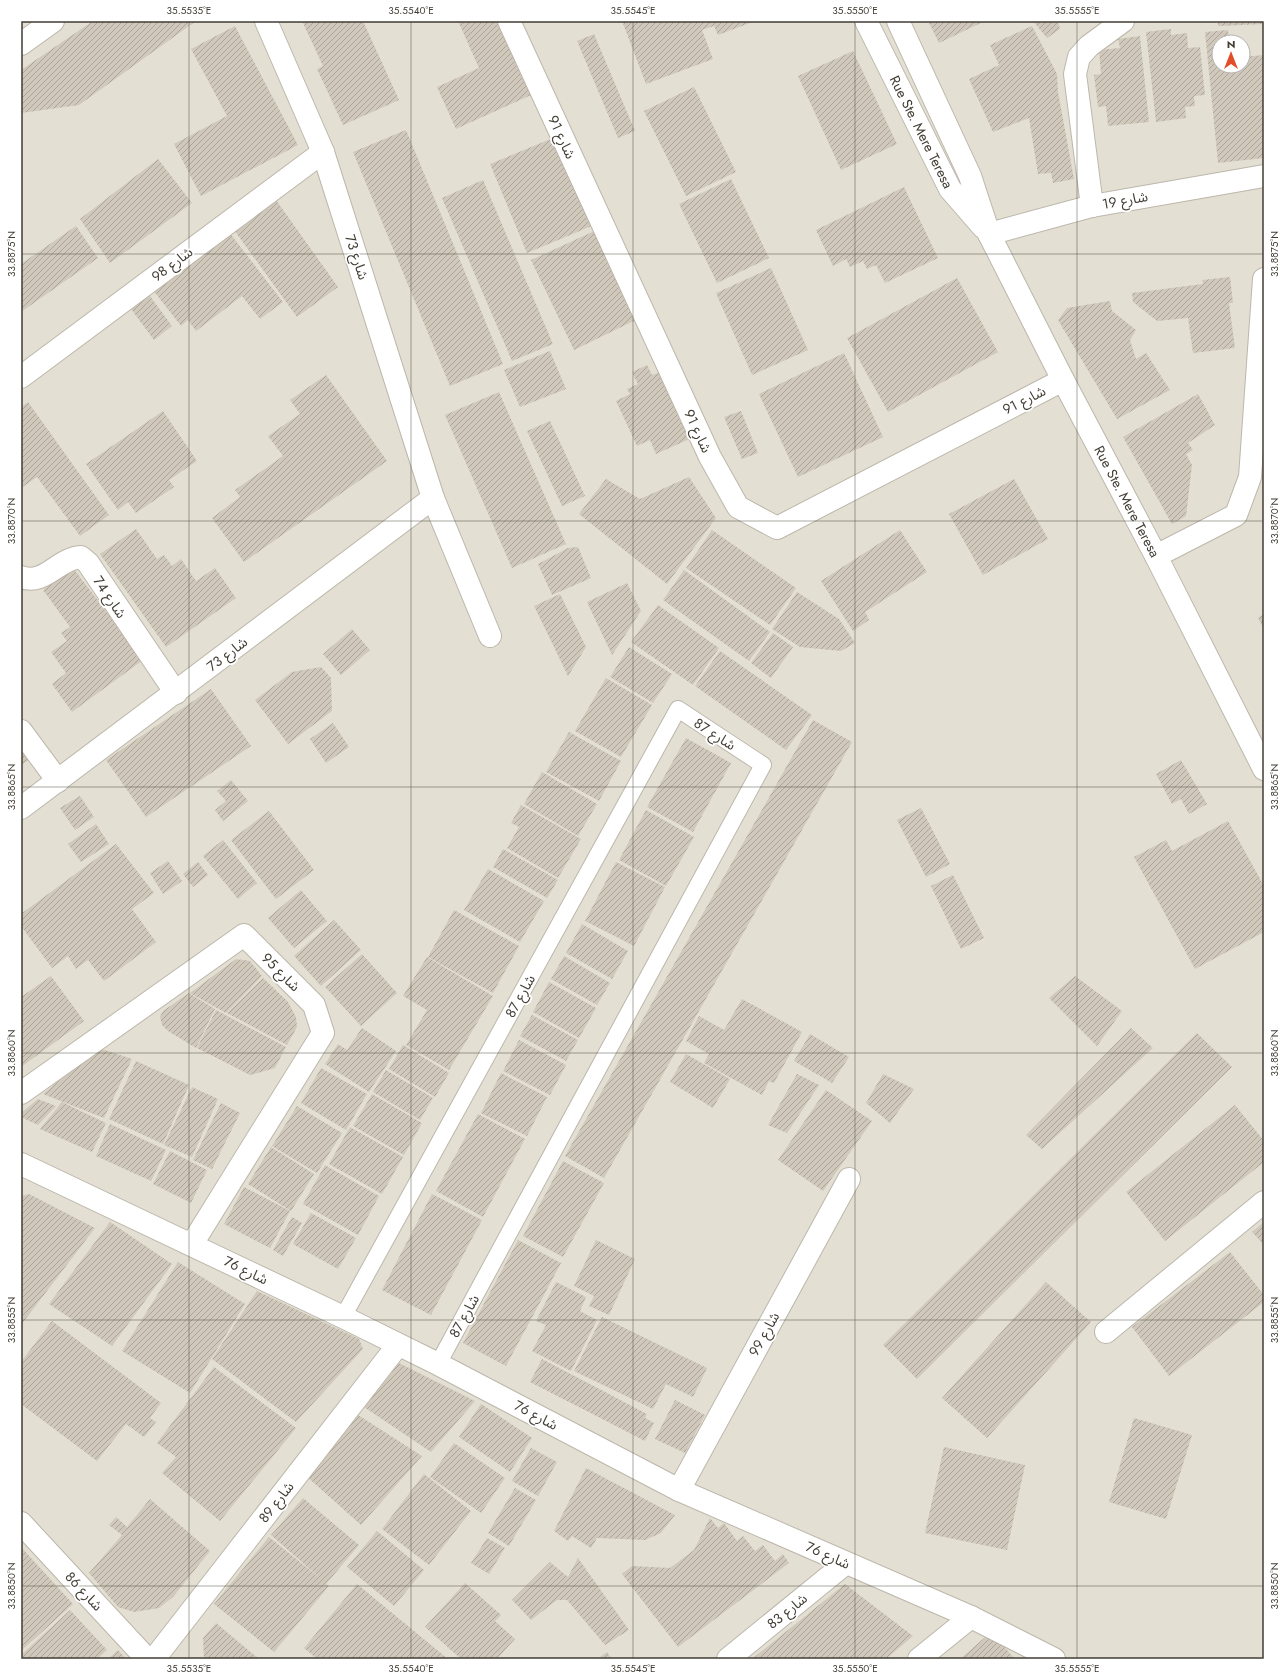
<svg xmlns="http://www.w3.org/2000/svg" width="1285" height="1680" font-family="Jost,'Noto Sans Arabic',sans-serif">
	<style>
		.residential { fill: #e3dfd2; fill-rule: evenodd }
		.building { fill: url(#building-hatch) }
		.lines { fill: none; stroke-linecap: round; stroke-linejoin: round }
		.service-casing { stroke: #bdb7ab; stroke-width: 18 }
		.minor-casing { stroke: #bdb7ab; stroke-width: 24 }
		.tertiary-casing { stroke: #bdb7ab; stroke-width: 24 }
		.service { stroke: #fff; stroke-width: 16 }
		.minor { stroke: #fff; stroke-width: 22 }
		.tertiary { stroke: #fff; stroke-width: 22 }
		.ticks { fill: none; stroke: #413d34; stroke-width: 1; stroke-opacity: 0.45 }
		.labels { text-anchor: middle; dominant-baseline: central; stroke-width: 3.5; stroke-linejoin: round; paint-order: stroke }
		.street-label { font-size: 14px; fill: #413d34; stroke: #fff }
		.neatline { fill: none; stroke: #413d34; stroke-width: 1.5 }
		.ticks-label { font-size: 10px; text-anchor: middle; fill: #413d34 }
	</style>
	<defs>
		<pattern id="building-hatch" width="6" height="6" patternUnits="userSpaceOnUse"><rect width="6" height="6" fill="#d0c9bb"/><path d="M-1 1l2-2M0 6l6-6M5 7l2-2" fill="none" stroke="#aaa499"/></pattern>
	</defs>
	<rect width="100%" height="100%" fill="#f0ede4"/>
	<path class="residential" d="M 21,21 L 1264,21 L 1264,1659 L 21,1659 ZM 1219,42 L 1243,42 L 1243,66 L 1219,66 Z"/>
	<g class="building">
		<path d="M 93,21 L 196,21 L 79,105 L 21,113 L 21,70 Z"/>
		<path d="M 302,21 L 363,21 L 399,100 L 343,125 L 317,69 L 323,66 Z"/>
		<path d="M 458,21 L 508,21 L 540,91 L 456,129 L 437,87 L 479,68 Z"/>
		<path d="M 622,21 L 755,21 L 718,35 L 714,26 L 702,30 L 713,59 L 646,84 Z"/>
		<path d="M 928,21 L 985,21 L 939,43 Z"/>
		<path d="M 1033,21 L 1058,21 L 1060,29 L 1047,38 Z"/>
		<path d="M 1218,21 L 1264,21 L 1264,24 L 1218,26 Z"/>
		<path d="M 235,26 L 298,145 L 201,196 L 174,144 L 227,116 L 191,49 Z"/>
		<path d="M 1032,26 L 1057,74 L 1058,92 L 1074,179 L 1053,183 L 1051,173 L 1038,174 L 1029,118 L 993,132 L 969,79 L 999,65 L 990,45 Z"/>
		<path d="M 1171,29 L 1171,35 L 1187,33 L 1188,48 L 1200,47 L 1205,95 L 1194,96 L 1195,106 L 1185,107 L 1186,118 L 1156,122 L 1146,32 Z"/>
		<path d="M 1228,30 L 1229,42 L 1219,42 L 1219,66 L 1243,66 L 1243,57 L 1264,55 L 1264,158 L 1218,163 L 1205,32 Z"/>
		<path d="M 594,34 L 635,131 L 618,138 L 577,41 Z"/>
		<path d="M 1140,36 L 1149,122 L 1108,126 L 1106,106 L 1098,107 L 1094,75 L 1101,74 L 1099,50 L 1120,48 L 1118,39 Z"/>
		<path d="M 853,51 L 897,144 L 841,170 L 798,76 Z"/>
		<path d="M 694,87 L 736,172 L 686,196 L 644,111 Z"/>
		<path d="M 406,130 L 503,364 L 450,386 L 353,152 Z"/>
		<path d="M 558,136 L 594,225 L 527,253 L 490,164 Z"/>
		<path d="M 158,159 L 192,203 L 110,263 L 80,219 Z"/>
		<path d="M 731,179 L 769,258 L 717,283 L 679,204 Z"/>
		<path d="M 483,180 L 553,344 L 512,361 L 442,198 Z"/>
		<path d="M 904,187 L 938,258 L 885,283 L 876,265 L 867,269 L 863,261 L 850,267 L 846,259 L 833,266 L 816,230 Z"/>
		<path d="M 276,200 L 338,287 L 297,317 L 234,230 Z"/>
		<path d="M 76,226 L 98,258 L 21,312 L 21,264 Z"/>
		<path d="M 601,228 L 642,317 L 574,350 L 531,260 Z"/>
		<path d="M 229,232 L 283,302 L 260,319 L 242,296 L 196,331 L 188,320 L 181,326 L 153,290 Z"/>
		<path d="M 771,268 L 808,350 L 752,375 L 716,293 Z"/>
		<path d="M 1230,277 L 1233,303 L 1229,303 L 1235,348 L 1193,353 L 1188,318 L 1157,321 L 1133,302 L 1132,293 L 1203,284 L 1202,280 Z"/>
		<path d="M 957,278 L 998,352 L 888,412 L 847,338 Z"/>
		<path d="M 147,292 L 172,326 L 154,340 L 128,305 Z"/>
		<path d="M 1110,301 L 1112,311 L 1136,330 L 1130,340 L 1136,359 L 1146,353 L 1170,390 L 1117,419 L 1058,320 L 1067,308 Z"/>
		<path d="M 550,351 L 566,389 L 520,407 L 504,370 Z"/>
		<path d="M 844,353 L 883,437 L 798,477 L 759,394 Z"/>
		<path d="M 647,365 L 652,375 L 663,371 L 694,437 L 656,454 L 650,440 L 637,446 L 616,401 L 630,394 L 627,389 L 638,384 L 632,372 Z"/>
		<path d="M 326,375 L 387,461 L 244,562 L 212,518 L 240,497 L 235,490 L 283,456 L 268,436 L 300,414 L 290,400 Z"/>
		<path d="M 499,392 L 566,544 L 512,568 L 445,415 Z"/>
		<path d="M 1198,394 L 1215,425 L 1188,443 L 1193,450 L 1186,454 L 1192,465 L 1186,516 L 1172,524 L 1123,437 Z"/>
		<path d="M 28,402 L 109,515 L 80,536 L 37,477 L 21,488 L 21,407 Z"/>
		<path d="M 163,411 L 197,461 L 169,480 L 174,487 L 136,513 L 128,502 L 118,510 L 86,464 Z"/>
		<path d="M 741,411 L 758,453 L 742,459 L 724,417 Z"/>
		<path d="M 550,421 L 585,496 L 562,506 L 527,431 Z"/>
		<path d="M 689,477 L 716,518 L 667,584 L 579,514 L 606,479 L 640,499 Z"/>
		<path d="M 1014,479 L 1048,539 L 983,575 L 949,514 Z"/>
		<path d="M 136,529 L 157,559 L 164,555 L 172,566 L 181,559 L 196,581 L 215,568 L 236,598 L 166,647 L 100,554 Z"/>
		<path d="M 712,530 L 796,588 L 770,625 L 686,568 Z"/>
		<path d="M 900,530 L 927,572 L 865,612 L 869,620 L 853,631 L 821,581 Z"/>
		<path d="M 578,547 L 591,578 L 552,595 L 538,564 L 568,548 Z"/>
		<path d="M 73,568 L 143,660 L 72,712 L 52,684 L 66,673 L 51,652 L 67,641 L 61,633 L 70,627 L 43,590 Z"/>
		<path d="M 684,570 L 770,632 L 749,661 L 663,600 Z"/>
		<path d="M 627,583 L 641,611 L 612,655 L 587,602 Z"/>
		<path d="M 797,592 L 839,619 L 855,643 L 841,651 L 800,647 L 772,629 Z"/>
		<path d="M 560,594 L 586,647 L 568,676 L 534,606 Z"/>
		<path d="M 658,605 L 719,648 L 693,685 L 631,642 Z"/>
		<path d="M 1264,614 L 1264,629 L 1258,618 Z"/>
		<path d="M 352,629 L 370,650 L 341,675 L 323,654 Z"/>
		<path d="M 773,633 L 793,647 L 771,678 L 751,663 Z"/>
		<path d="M 629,647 L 672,674 L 653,703 L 610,677 Z"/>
		<path d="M 720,651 L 812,715 L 786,750 L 695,686 Z"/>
		<path d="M 321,667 L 331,678 L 332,711 L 288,744 L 255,700 L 292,672 Z"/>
		<path d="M 606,678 L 652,705 L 621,757 L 575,731 Z"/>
		<path d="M 211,689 L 251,746 L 146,817 L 106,760 Z"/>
		<path d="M 813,720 L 852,742 L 604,1178 L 565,1156 Z"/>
		<path d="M 333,723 L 349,747 L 326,763 L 310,739 Z"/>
		<path d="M 569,732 L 621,761 L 599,801 L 546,772 Z"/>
		<path d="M 686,738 L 731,763 L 693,832 L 647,807 Z"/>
		<path d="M 21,741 L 32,758 L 21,765 Z"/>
		<path d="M 1181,760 L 1207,804 L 1189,814 L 1181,799 L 1172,804 L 1156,774 Z"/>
		<path d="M 542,772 L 597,804 L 578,836 L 524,804 Z"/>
		<path d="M 231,780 L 248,801 L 223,821 L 215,810 L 226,801 L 217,791 Z"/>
		<path d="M 80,796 L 94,817 L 75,830 L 60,808 Z"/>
		<path d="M 521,805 L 581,839 L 558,878 L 507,848 L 519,827 L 511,823 Z"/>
		<path d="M 921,808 L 950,864 L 926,877 L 897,820 Z"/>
		<path d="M 646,810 L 694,837 L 666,886 L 619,860 Z"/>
		<path d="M 269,811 L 314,870 L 276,899 L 231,840 Z"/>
		<path d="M 1228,821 L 1264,886 L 1264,913 L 1262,914 L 1264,917 L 1264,932 L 1195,969 L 1134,857 L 1166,840 L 1172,851 Z"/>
		<path d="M 96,824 L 109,844 L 81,862 L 68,844 Z"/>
		<path d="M 223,840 L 257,883 L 238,899 L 203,856 Z"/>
		<path d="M 116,844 L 154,893 L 132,909 L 156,942 L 104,981 L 88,960 L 76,969 L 68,956 L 52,968 L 21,926 L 21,914 Z"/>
		<path d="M 503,849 L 558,880 L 547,898 L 493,867 Z"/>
		<path d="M 168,861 L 182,881 L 163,894 L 150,873 Z"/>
		<path d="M 198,862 L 208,875 L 193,887 L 183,874 Z"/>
		<path d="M 616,862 L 665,887 L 634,946 L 585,921 Z"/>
		<path d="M 488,869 L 544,901 L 520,942 L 464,910 Z"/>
		<path d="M 953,875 L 984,938 L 961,949 L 931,886 Z"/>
		<path d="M 301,890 L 327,921 L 294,948 L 268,918 Z"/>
		<path d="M 454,910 L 519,946 L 493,993 L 428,957 Z"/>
		<path d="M 334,920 L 361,950 L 321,986 L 294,956 Z"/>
		<path d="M 582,924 L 628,951 L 612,979 L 566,953 Z"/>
		<path d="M 362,954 L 397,993 L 361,1026 L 325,987 Z"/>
		<path d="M 564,956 L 610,983 L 597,1005 L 551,979 Z"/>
		<path d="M 427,957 L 493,996 L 449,1070 L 406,1045 L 427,1010 L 403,996 Z"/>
		<path d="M 236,959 L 250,961 L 262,976 L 226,1013 L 190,993 Z"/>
		<path d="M 51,976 L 84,1021 L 21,1067 L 21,997 Z"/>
		<path d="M 1075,976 L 1122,1011 L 1097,1046 L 1049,998 Z"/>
		<path d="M 263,978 L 288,1002 L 296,1017 L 297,1027 L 287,1045 L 227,1013 Z"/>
		<path d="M 549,982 L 596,1008 L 579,1038 L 533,1012 Z"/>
		<path d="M 189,993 L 215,1009 L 196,1048 L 168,1031 L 162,1025 L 160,1017 L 163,1011 Z"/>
		<path d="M 742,999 L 802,1032 L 774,1083 L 769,1081 L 762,1095 L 704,1063 L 709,1054 L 686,1041 L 699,1016 L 724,1030 Z"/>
		<path d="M 216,1010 L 286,1047 L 275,1068 L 250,1075 L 197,1048 Z"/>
		<path d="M 532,1015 L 578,1040 L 566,1061 L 520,1036 Z"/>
		<path d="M 362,1028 L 396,1051 L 369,1092 L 325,1064 L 338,1044 L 347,1050 Z"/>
		<path d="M 1131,1028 L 1153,1048 L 1042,1149 L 1026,1135 Z"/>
		<path d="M 1197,1033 L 1232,1067 L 917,1379 L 883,1345 Z"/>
		<path d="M 810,1034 L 849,1057 L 832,1083 L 794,1061 Z"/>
		<path d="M 519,1040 L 566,1065 L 550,1095 L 503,1071 Z"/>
		<path d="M 403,1045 L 449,1073 L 435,1097 L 389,1069 Z"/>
		<path d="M 99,1048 L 132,1059 L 104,1118 L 43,1094 Z"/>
		<path d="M 686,1054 L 730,1079 L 713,1108 L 670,1082 Z"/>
		<path d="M 136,1061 L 189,1085 L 163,1144 L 109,1119 Z"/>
		<path d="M 321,1068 L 367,1094 L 346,1130 L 301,1103 Z"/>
		<path d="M 386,1070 L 433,1098 L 420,1120 L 373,1092 Z"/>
		<path d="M 501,1073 L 547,1097 L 527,1136 L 481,1113 Z"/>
		<path d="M 797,1074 L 819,1085 L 787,1133 L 768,1125 Z"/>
		<path d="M 883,1074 L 914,1089 L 890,1123 L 866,1103 Z"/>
		<path d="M 192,1087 L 218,1099 L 192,1157 L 164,1145 Z"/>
		<path d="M 826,1090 L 872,1121 L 823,1191 L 778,1160 Z"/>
		<path d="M 372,1094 L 422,1123 L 404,1155 L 353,1126 Z"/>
		<path d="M 38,1099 L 56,1106 L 38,1125 L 21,1117 L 21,1113 Z"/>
		<path d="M 62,1102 L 106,1123 L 92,1152 L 40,1129 Z"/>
		<path d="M 221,1103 L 240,1113 L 212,1169 L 193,1160 Z"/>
		<path d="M 1235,1105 L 1264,1141 L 1264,1162 L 1165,1241 L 1126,1192 Z"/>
		<path d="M 297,1106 L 342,1133 L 317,1173 L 272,1146 Z"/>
		<path d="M 478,1114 L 525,1139 L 483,1217 L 436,1191 Z"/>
		<path d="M 110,1124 L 166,1150 L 151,1181 L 96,1156 Z"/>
		<path d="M 350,1127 L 403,1157 L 382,1194 L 329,1164 Z"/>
		<path d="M 271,1147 L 314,1174 L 291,1211 L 248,1184 Z"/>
		<path d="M 170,1151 L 207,1170 L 191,1203 L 153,1184 Z"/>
		<path d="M 563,1161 L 604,1183 L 563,1257 L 523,1236 Z"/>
		<path d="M 325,1165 L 379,1196 L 358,1235 L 303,1204 Z"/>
		<path d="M 244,1187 L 290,1211 L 270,1248 L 224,1224 Z"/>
		<path d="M 29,1194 L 95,1228 L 21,1325 L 21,1196 Z"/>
		<path d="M 432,1194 L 482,1220 L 431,1315 L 382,1290 Z"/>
		<path d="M 311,1213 L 356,1238 L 338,1269 L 293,1244 Z"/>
		<path d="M 292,1217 L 302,1223 L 283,1256 L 273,1250 Z"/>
		<path d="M 110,1222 L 172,1264 L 112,1346 L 49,1304 Z"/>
		<path d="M 1264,1222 L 1264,1245 L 1252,1232 Z"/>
		<path d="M 518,1240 L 561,1263 L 506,1366 L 463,1343 Z"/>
		<path d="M 596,1240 L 635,1259 L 609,1315 L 589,1306 L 594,1296 L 574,1286 Z"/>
		<path d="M 1230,1252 L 1264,1295 L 1264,1302 L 1169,1376 L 1132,1327 Z"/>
		<path d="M 178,1262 L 245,1304 L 190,1393 L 122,1351 Z"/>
		<path d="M 556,1282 L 586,1297 L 580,1311 L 597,1320 L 571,1371 L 532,1351 L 546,1325 L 536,1321 Z"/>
		<path d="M 1046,1282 L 1091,1322 L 987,1438 L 942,1398 Z"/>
		<path d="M 257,1291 L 359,1339 L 363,1349 L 296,1422 L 212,1359 Z"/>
		<path d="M 602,1317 L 707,1368 L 693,1397 L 666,1384 L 653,1409 L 574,1371 Z"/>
		<path d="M 52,1321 L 161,1403 L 150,1418 L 156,1422 L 144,1437 L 126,1424 L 97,1461 L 21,1404 L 21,1362 Z"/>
		<path d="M 542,1359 L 647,1414 L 645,1418 L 654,1423 L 645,1441 L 530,1382 Z"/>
		<path d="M 399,1363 L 475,1401 L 431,1452 L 364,1407 Z"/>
		<path d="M 214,1367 L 296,1428 L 220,1521 L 162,1473 L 176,1457 L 157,1443 Z"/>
		<path d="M 675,1400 L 705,1415 L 685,1453 L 655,1439 Z"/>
		<path d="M 481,1404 L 532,1438 L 510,1472 L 459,1437 Z"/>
		<path d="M 355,1413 L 422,1456 L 361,1525 L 305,1475 Z"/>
		<path d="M 1134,1418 L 1192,1435 L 1166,1519 L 1109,1502 Z"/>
		<path d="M 454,1443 L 505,1478 L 481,1513 L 430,1477 Z"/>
		<path d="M 944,1447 L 1025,1465 L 1007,1550 L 925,1533 Z"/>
		<path d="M 531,1448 L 557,1462 L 538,1496 L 512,1481 Z"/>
		<path d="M 586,1468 L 675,1515 L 661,1533 L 645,1540 L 597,1538 L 591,1548 L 572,1536 L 568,1541 L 554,1531 Z"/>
		<path d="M 424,1474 L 471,1511 L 429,1565 L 382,1529 Z"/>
		<path d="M 515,1488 L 536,1500 L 509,1546 L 488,1533 Z"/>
		<path d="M 303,1498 L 359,1545 L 326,1584 L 329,1586 L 274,1652 L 214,1604 L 269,1537 L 321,1579 L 271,1535 Z"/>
		<path d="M 150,1499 L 210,1551 L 173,1597 L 159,1608 L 134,1612 L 118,1607 L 89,1573 L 122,1535 L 109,1525 L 116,1517 L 127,1527 Z"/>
		<path d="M 710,1518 L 718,1528 L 724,1523 L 737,1541 L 743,1536 L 755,1551 L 763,1545 L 775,1561 L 783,1554 L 789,1563 L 678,1647 L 622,1574 L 632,1566 L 670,1568 L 694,1550 Z"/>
		<path d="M 377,1531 L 424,1570 L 394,1606 L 347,1567 Z"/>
		<path d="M 487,1538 L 505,1548 L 489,1574 L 471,1563 Z"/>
		<path d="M 21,1547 L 73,1604 L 21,1651 Z"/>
		<path d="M 578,1558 L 629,1630 L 605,1645 L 567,1600 L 557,1600 L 531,1620 L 512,1600 L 550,1562 L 568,1577 Z"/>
		<path d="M 465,1583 L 501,1615 L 495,1621 L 515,1639 L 497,1659 L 461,1659 L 425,1627 Z"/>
		<path d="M 357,1584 L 448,1659 L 317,1659 L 304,1648 Z"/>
		<path d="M 845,1584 L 913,1636 L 886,1659 L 752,1659 Z"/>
		<path d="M 70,1610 L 107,1650 L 97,1659 L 21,1659 L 21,1655 Z"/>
		<path d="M 216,1623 L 259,1659 L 204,1659 L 203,1638 Z"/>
		<path d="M 991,1632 L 1015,1659 L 960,1659 Z"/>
		<path d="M 118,1650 L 126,1659 L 108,1659 Z"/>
		<path d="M 607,1652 L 612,1659 L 597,1659 Z"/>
	</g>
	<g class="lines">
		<g class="service-casing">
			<path id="service" d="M 343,1317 L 678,709 L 763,765 L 438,1364"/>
		</g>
		<g class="minor-casing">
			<g id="minor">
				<path d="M 266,21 L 323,152 L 433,498 L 490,636"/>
				<path d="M 509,21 L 710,457 L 738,507 L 777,528 L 1063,380"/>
				<path d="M 1092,206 L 1075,74 L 1079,57 L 1089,46 L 1123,21"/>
				<path d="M 21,377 L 323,152"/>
				<path d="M 1156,556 L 1236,515 L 1250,477 L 1264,279"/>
				<path d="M 21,577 C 45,586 58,558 81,557 L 88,563 L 176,693"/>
				<path d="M 21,731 L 58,781"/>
				<path d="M 21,808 L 433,498"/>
				<path d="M 21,1093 L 244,935 L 314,1005 L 323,1033 L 192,1244"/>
				<path d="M 1106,1332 L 1264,1202"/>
				<path d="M 679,1490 L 849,1179"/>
				<path d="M 21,1523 L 147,1659"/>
				<path d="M 154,1659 L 398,1345"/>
				<path d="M 728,1659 L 846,1563"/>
				<path d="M 919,1659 L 971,1617"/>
			</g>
		</g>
		<g class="tertiary-casing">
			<g id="tertiary">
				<path id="s1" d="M 866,21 L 950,189 L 983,227"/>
				<path id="s2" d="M 898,21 L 970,176 L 989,234 L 1063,380 L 1156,556 L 1264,769"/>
				<path d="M 21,44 L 53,21"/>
				<path d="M 989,234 L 1092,206 L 1264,176"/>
				<path d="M 21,1164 L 343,1317 L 438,1364 L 679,1490 L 971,1617 L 1054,1659"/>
			</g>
		</g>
		<use href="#service" class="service"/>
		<use href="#minor" class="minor"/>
		<use href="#tertiary" class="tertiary"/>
	</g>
	<path class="ticks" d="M 189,21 L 189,1659M 411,21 L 411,1659M 633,21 L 633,1659M 855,21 L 855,1659M 1077,21 L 1077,1659M 21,254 L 1264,254M 21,521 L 1264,521M 21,787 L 1264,787M 21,1053 L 1264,1053M 21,1320 L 1264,1320M 21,1586 L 1264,1586"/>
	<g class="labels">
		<g class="street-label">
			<text stroke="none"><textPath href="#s1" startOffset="124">Rue Ste. Mere Teresa</textPath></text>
			<text transform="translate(562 137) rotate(65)">شارع 91</text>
			<text transform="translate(1125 200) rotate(-10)">شارع 19</text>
			<text transform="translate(357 257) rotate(72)">شارع 73</text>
			<text transform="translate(172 264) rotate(-37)">شارع 98</text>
			<text transform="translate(1024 400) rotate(-27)">شارع 91</text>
			<text transform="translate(698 431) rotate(65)">شارع 91</text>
			<text stroke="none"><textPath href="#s2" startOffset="533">Rue Ste. Mere Teresa</textPath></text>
			<text transform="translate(110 597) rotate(56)">شارع 74</text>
			<text transform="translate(227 654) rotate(-37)">شارع 73</text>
			<text transform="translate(715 734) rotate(33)">شارع 87</text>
			<text transform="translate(281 972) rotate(45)">شارع 95</text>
			<text transform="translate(520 996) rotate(-61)">شارع 87</text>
			<text transform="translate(246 1270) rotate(26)">شارع 76</text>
			<text transform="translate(464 1316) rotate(-61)">شارع 87</text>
			<text transform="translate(764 1334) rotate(-61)">شارع 99</text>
			<text transform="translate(536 1415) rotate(28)">شارع 76</text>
			<text transform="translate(276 1502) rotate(-52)">شارع 89</text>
			<text transform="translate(828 1555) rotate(24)">شارع 76</text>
			<text transform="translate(84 1591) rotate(47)">شارع 86</text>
			<text transform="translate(787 1611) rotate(-39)">شارع 83</text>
		</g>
	</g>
	<rect width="1285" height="1680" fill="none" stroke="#ffffff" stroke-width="44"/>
	<g transform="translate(1231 54)"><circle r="19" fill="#ffffff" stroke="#b3b1ae"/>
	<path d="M0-3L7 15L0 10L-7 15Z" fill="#e14e29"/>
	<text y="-6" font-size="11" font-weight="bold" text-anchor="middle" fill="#413d34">N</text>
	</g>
	<rect x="22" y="22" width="1241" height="1636" class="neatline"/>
	<g class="ticks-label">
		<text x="189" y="14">35.5535°E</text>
		<text x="411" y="14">35.5540°E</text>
		<text x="633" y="14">35.5545°E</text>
		<text x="855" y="14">35.5550°E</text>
		<text x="1077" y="14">35.5555°E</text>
		<text transform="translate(11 254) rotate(-90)" y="4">33.8875°N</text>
		<text transform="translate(1274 254) rotate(-90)" y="4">33.8875°N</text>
		<text transform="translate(11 521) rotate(-90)" y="4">33.8870°N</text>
		<text transform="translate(1274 521) rotate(-90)" y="4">33.8870°N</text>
		<text transform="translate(11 787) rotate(-90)" y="4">33.8865°N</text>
		<text transform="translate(1274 787) rotate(-90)" y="4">33.8865°N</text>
		<text transform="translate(11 1053) rotate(-90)" y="4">33.8860°N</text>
		<text transform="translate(1274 1053) rotate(-90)" y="4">33.8860°N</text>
		<text transform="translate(11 1320) rotate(-90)" y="4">33.8855°N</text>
		<text transform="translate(1274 1320) rotate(-90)" y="4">33.8855°N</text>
		<text transform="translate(11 1586) rotate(-90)" y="4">33.8850°N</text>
		<text transform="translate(1274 1586) rotate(-90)" y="4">33.8850°N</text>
		<text x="189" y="1672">35.5535°E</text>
		<text x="411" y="1672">35.5540°E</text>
		<text x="633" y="1672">35.5545°E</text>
		<text x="855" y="1672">35.5550°E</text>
		<text x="1077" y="1672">35.5555°E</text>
	</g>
</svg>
